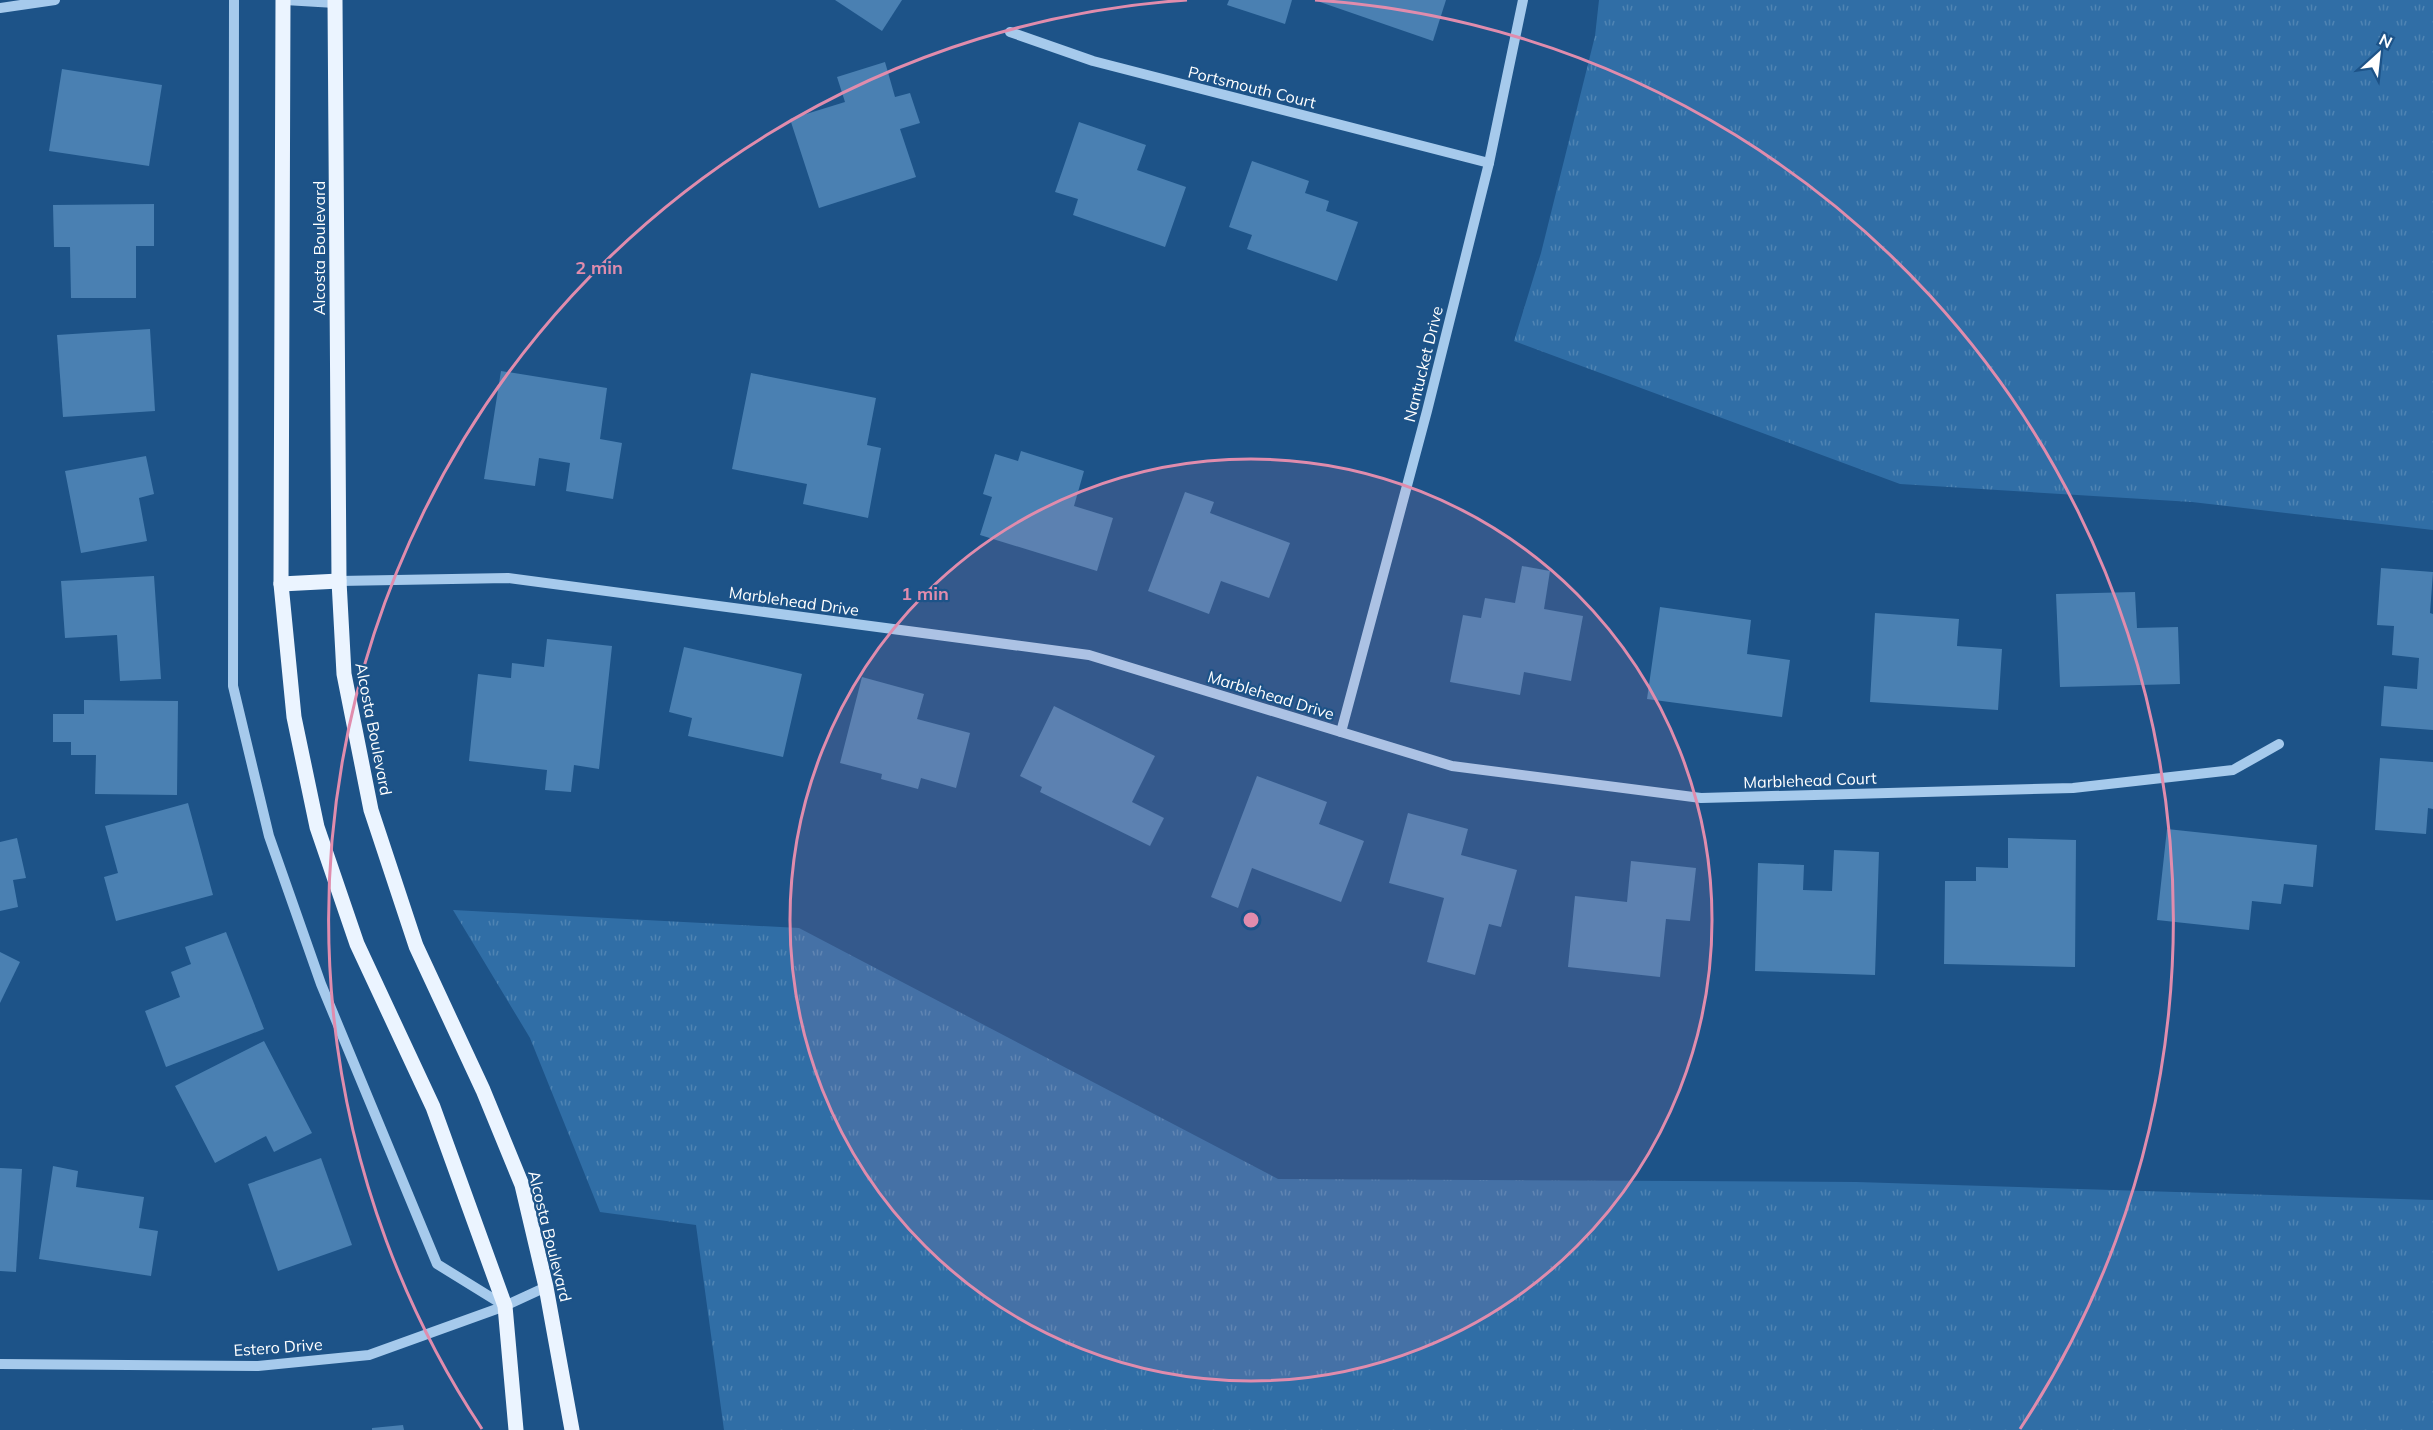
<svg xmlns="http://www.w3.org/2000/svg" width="2433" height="1430" font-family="Mulish,sans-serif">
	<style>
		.grass { fill: url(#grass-tufts) }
		.building { fill: #4a80b2 }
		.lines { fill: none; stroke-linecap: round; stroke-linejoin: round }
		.minor { stroke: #a6caec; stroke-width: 10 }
		.major { stroke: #ebf4ff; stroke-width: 15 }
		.ring { fill: none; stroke: #e08cad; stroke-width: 3 }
		.labels { text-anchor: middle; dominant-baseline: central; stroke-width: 4.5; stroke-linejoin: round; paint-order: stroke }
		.street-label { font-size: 16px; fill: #fff; stroke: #1d5388 }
		.centre { fill: #e08cad; stroke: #1d5388; stroke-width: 3 }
		.ring-label { font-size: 18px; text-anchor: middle; font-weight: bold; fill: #e08cad; stroke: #1d5388; stroke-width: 4.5; stroke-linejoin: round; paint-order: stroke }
	</style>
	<defs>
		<pattern id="grass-tufts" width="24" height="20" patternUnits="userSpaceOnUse" patternTransform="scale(1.5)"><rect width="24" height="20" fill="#306ea6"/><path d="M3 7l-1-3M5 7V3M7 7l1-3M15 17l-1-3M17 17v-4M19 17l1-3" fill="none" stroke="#4f84b3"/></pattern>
	</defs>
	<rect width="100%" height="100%" fill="#1d5388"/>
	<g class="grass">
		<path d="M 1599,0 L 2433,0 L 2433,530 L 2192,502 L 1900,484 L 1514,341 L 1541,253 L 1595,36 Z"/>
		<path d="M 453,910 L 799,928 L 1278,1179 L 1856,1182 L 2433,1200 L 2433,1430 L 724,1430 L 696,1225 L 600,1212 L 530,1038 Z"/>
	</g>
	<g class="building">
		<path d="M 835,0 L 902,0 L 882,31 Z"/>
		<path d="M 1229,0 L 1292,0 L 1285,24 L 1227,5 Z"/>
		<path d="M 1320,0 L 1446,0 L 1433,41 L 1320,2 Z"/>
		<path d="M 885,62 L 895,97 L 910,93 L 920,123 L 900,129 L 916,177 L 819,208 L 790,119 L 845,102 L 837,77 Z"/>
		<path d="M 62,69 L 162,85 L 149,166 L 49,151 Z"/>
		<path d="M 1079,122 L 1146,145 L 1137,170 L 1186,187 L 1165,247 L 1073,215 L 1078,199 L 1055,192 Z"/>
		<path d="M 1252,161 L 1309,181 L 1305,193 L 1329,201 L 1326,211 L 1358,222 L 1337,281 L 1247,249 L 1252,235 L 1229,227 Z"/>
		<path d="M 154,204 L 154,246 L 136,246 L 136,298 L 71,298 L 70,247 L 54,247 L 53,205 Z"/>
		<path d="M 150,329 L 155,411 L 63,417 L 57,335 Z"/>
		<path d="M 501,371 L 607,388 L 600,439 L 622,443 L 613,499 L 566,491 L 570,463 L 539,458 L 535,486 L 484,479 Z"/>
		<path d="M 751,373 L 876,398 L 867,445 L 881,448 L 868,518 L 803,504 L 807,484 L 732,469 Z"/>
		<path d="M 1021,451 L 1084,471 L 1074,506 L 1113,518 L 1097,571 L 980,535 L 992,497 L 983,494 L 995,454 L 1018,461 Z"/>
		<path d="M 146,456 L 154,494 L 139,498 L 147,541 L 81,553 L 65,471 Z"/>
		<path d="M 1185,492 L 1214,502 L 1210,513 L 1290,543 L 1269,598 L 1221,581 L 1209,614 L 1148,591 Z"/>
		<path d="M 1522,566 L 1550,571 L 1544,609 L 1583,616 L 1571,681 L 1524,672 L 1520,695 L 1450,682 L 1463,615 L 1481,618 L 1485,598 L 1515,603 Z"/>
		<path d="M 2381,568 L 2433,572 L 2430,613 L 2433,614 L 2433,730 L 2381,726 L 2384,686 L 2417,689 L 2419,658 L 2392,655 L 2394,626 L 2377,625 Z"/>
		<path d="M 154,576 L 161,679 L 120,681 L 117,635 L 65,638 L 61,581 Z"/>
		<path d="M 2135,592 L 2137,628 L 2178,627 L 2180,684 L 2060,687 L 2056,594 Z"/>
		<path d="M 1660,607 L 1751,620 L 1747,654 L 1790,660 L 1782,717 L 1647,699 Z"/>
		<path d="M 1875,613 L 1959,619 L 1957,646 L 2002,649 L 1998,710 L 1870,702 Z"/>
		<path d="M 547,639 L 612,646 L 599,769 L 574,765 L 571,792 L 545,790 L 547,770 L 469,761 L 478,674 L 511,678 L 512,663 L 544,667 Z"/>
		<path d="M 684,647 L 802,674 L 783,757 L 688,736 L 692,718 L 669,712 Z"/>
		<path d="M 862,677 L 924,694 L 917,719 L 970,733 L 956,788 L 921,778 L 918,789 L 881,779 L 882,774 L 840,763 Z"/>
		<path d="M 84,700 L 178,701 L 177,795 L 95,794 L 96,755 L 71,755 L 71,742 L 53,742 L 53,714 L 84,714 Z"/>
		<path d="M 1054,706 L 1155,756 L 1132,802 L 1164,818 L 1150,846 L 1040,792 L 1042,787 L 1020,776 Z"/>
		<path d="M 2380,758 L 2433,762 L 2433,809 L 2428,808 L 2426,834 L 2375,830 Z"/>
		<path d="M 1257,776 L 1327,802 L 1319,824 L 1364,841 L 1341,902 L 1252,868 L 1238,908 L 1211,897 Z"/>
		<path d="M 188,803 L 213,895 L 116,921 L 104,877 L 118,873 L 105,826 Z"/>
		<path d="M 1408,813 L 1468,829 L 1461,855 L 1517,870 L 1501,927 L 1489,924 L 1475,975 L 1427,962 L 1444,898 L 1389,883 Z"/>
		<path d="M 2167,829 L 2317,845 L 2313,887 L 2284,884 L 2281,904 L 2252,901 L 2249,930 L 2157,920 Z"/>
		<path d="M 17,838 L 26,878 L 13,880 L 18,907 L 0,911 L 0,842 Z"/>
		<path d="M 2008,838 L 2076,840 L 2075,967 L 1944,964 L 1945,881 L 1976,881 L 1976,867 L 2008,868 Z"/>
		<path d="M 1834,850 L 1879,852 L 1875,975 L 1755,971 L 1758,863 L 1804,865 L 1803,890 L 1832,891 Z"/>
		<path d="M 1631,861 L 1696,868 L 1690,921 L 1666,919 L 1660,977 L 1568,967 L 1575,896 L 1627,902 Z"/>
		<path d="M 226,932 L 264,1029 L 166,1067 L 145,1011 L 180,997 L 171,972 L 191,964 L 185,947 Z"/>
		<path d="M 0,952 L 20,962 L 0,1003 Z"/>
		<path d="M 264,1041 L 312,1133 L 274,1152 L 266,1136 L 215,1163 L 175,1086 Z"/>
		<path d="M 321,1158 L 352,1245 L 278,1271 L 248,1184 Z"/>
		<path d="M 53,1166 L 78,1171 L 76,1187 L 144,1197 L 139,1228 L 158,1231 L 151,1276 L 39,1259 Z"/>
		<path d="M 0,1168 L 22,1169 L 16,1272 L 0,1271 Z"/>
		<path d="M 403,1425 L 404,1430 L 372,1430 L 372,1428 Z"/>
	</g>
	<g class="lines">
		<g class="minor">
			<path d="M 234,0 L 233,686 L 269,836 L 321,984 L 437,1264 L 505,1306"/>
			<path d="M 285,0 L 335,3"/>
			<path d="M 0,8 L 55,0"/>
			<path d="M 1010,32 L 1093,61 L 1489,163"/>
			<path d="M 339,581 L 508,578 L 1089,655 L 1452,766 L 1701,798 L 2073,788 L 2233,770 L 2279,744"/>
			<path d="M 1341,732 L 1427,411 L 1489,163 L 1523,0"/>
			<path d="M 0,1364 L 258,1366 L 369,1355 L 505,1306 L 546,1287"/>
		</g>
		<g class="major">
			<path d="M 283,0 L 281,584 L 294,717 L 317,827 L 357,944 L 433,1107 L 505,1306 L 516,1430"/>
			<path d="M 335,0 L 339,581 L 344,674 L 371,810 L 416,946 L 483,1090 L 522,1185 L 546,1287 L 572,1430"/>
			<path d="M 281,584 L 339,581"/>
		</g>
	</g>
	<circle cx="1251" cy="920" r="461" fill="#e08cad" fill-opacity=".12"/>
	<g class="ring">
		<circle cx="1251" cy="920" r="461"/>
		<path d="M482 1429A922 922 0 0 1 1187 0M1315 0A922 922 0 0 1 2020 1429"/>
	</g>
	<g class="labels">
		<g class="street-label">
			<text transform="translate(1252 87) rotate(14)">Portsmouth Court</text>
			<text transform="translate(319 248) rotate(-90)">Alcosta Boulevard</text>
			<text transform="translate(1423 364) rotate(-76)">Nantucket Drive</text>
			<text transform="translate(794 601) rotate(8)">Marblehead Drive</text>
			<text transform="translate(1271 695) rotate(17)">Marblehead Drive</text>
			<text transform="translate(374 729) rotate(79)">Alcosta Boulevard</text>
			<text transform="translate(1810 780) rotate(-2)">Marblehead Court</text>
			<text transform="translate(550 1236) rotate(76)">Alcosta Boulevard</text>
			<text transform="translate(278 1347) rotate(-4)">Estero Drive</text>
		</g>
	</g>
	<circle cx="1251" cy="920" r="9" class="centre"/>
	<g class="ring-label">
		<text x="599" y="274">2 min</text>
		<text x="925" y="600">1 min</text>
	</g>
	<g transform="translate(2379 54) rotate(27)" stroke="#1d5388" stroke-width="4.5" paint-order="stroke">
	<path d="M0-4.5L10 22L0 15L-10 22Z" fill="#ffffff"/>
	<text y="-9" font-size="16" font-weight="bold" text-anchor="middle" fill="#ffffff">N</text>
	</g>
</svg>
